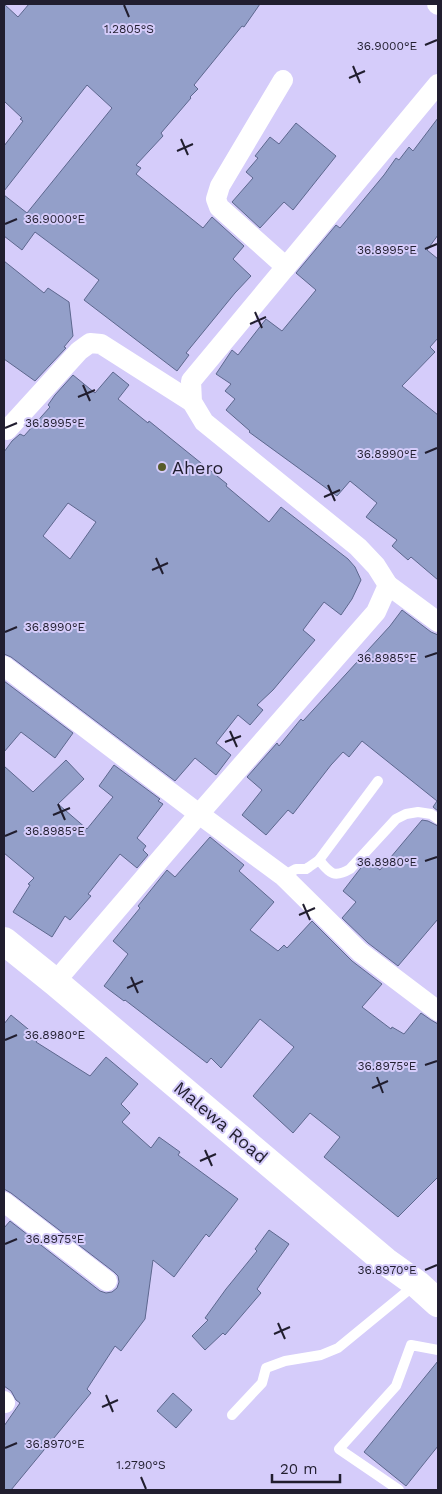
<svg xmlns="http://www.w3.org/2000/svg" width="442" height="1494" font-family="'Work Sans',sans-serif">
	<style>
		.building { fill: #939fc9; stroke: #5d678e; fill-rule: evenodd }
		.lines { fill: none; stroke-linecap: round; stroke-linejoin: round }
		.lane { stroke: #fff; stroke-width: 10 }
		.street { stroke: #fff; stroke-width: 20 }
		.secondary { stroke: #fff; stroke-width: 28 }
		.ticks { fill: none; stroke: #211e2f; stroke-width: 2 }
		.poi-dot { fill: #575b29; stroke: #d5ccfa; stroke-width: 2 }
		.labels { text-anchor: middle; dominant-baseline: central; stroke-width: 4; stroke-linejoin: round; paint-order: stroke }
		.poi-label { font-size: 18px; fill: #211e2f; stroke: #d5ccfa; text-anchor: start }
		.street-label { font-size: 18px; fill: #211e2f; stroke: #d5ccfa }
		.ticks-label { font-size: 12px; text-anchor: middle; fill: #211e2f; stroke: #d5ccfa; stroke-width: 4; stroke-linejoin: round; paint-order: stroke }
	</style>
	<rect width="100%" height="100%" fill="#d5ccfa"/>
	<g class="building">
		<path d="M 4,4 L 18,17 L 29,4 L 260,4 L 244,27 L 242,26 L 194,85 L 198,89 L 190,97 L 191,98 L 161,133 L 163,136 L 136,165 L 141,168 L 136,174 L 203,228 L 212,217 L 244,246 L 233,259 L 251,276 L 235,293 L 186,353 L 189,355 L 177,371 L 84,300 L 99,280 L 35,232 L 22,250 L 4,236 L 4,195 L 27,213 L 112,108 L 87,85 L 4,191 L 4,146 L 23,121 L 20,119 L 22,118 L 4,101 Z"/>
		<path d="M 438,118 L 438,235 L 427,250 L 438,259 L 438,338 L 430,347 L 435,352 L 402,386 L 438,415 L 438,580 L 411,557 L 408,560 L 392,546 L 397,540 L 366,517 L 377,503 L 350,481 L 337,496 L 249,432 L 250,431 L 226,410 L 235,399 L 225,391 L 231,384 L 216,374 L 232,350 L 238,355 L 266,319 L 282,331 L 316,290 L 296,273 L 336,225 L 340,228 L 384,175 L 396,158 L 399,160 L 409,147 L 413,151 Z"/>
		<path d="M 296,123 L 336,156 L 293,210 L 284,202 L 260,228 L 232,202 L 253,178 L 246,172 L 258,158 L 255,156 L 270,137 L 279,144 Z"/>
		<path d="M 4,261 L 44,293 L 48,288 L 69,302 L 73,336 L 64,347 L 66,348 L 35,381 L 4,359 Z"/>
		<path d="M 113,372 L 129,385 L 118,399 L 148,423 L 149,421 L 227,484 L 226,486 L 269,522 L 281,507 L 348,559 L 355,567 L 361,580 L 352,599 L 341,615 L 324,602 L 303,630 L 315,640 L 273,690 L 257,705 L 263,710 L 250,725 L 238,715 L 216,743 L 231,755 L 216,775 L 195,758 L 175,781 L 11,657 L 4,654 L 4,452 L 12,441 L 20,434 L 24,436 L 50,407 L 48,405 L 55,395 L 73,375 L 95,393 ZM 68,503 L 96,522 L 70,559 L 43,536 Z"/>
		<path d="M 402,610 L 431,632 L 438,635 L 438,811 L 433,807 L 437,801 L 362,741 L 349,757 L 343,752 L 331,765 L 293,814 L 288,810 L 266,835 L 242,815 L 262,790 L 247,777 L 277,743 L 279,746 L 301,719 L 303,721 L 390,626 Z"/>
		<path d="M 4,681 L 73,733 L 55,758 L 21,732 L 4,752 Z"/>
		<path d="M 66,760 L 84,779 L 58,804 L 87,829 L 113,797 L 99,786 L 114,765 L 160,799 L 158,801 L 163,804 L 137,838 L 146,846 L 143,850 L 148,855 L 137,868 L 120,854 L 88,894 L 91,896 L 70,920 L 65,916 L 52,937 L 13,912 L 30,885 L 28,884 L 34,878 L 4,853 L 4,766 L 33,792 Z"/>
		<path d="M 422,820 L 428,821 L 438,826 L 438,919 L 398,966 L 368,943 L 342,918 L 356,902 L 343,891 L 367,860 L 380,870 Z"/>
		<path d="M 210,837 L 244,865 L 239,871 L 274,902 L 250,930 L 278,951 L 284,945 L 287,948 L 312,921 L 352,961 L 382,984 L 362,1007 L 391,1029 L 392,1027 L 404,1034 L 421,1013 L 431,1020 L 438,1024 L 438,1177 L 398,1217 L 324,1157 L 340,1137 L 310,1113 L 293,1133 L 253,1096 L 294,1047 L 260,1019 L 221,1068 L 211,1058 L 207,1063 L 125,1000 L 124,1001 L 104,986 L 128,954 L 113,941 L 140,908 L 138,906 L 167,870 L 175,877 Z"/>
		<path d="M 11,1015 L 39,1038 L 36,1042 L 90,1076 L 106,1057 L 138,1084 L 121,1104 L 130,1113 L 122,1122 L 151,1148 L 159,1137 L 180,1152 L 178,1155 L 238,1199 L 209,1237 L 206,1234 L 174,1277 L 153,1260 L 145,1319 L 121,1351 L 115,1346 L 87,1389 L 91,1393 L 11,1490 L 4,1490 L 4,1426 L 20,1403 L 16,1400 L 11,1391 L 4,1386 L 4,1228 L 10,1221 L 100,1291 L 106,1293 L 112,1292 L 117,1288 L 119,1282 L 118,1276 L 114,1272 L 11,1193 L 4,1189 L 4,1024 Z"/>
		<path d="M 269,1230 L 289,1244 L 257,1289 L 261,1293 L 225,1335 L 223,1333 L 205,1350 L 192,1336 L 208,1320 L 205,1318 L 226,1289 L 257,1251 L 255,1249 Z"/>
		<path d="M 438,1361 L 438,1446 L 406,1486 L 364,1452 Z"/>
		<path d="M 173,1393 L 192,1410 L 176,1428 L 157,1411 Z"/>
	</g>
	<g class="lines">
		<g class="lane">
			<path d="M 319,860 C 329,872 333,879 350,869 L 396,819 L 406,814 L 418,812 L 431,814 L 438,819"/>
			<path d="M 283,876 L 296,869 L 306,869 L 309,867 L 319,860 L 378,781"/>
			<path d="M 232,1415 L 262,1383 L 266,1368 L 285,1361 L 321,1355 L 338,1348 L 416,1284"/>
			<path d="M 399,1490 L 339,1449 L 396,1386 L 411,1345 L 438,1350"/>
		</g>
		<g class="street">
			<path d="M 437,4 L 438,5"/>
			<path d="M 283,80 L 220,186 L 216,199 L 219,207 L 286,267"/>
			<path d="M 438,84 L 191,381 L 192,402 L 204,422 L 358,547 L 376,566 L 388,585 L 438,622"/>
			<path d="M 7,430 L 79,351 L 90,343 L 101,344 L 192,402"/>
			<path d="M 4,666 L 199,814 L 283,876 L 360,952 L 438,1011"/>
			<path d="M 55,982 L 199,814 L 376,612 L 388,585"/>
			<path d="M 4,1202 L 107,1281"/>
			<path d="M 4,1401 L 5,1403"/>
		</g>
		<path class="secondary" d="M 4,941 L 55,982 L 385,1261 L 417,1284 L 438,1303"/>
	</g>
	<path class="ticks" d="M 124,5 L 129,17M 425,45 L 437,40M 353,66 L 360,83M 349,78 L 365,71M 181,139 L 188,155M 177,151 L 193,144M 5,224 L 17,219M 425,249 L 437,244M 255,312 L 262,328M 250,324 L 266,317M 83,385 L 90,401M 78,397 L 95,390M 5,428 L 17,423M 425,453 L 437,448M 328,485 L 335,501M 324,497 L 340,490M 156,558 L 163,574M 152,570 L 168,563M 5,632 L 17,627M 425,657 L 437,653M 230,731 L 237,747M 225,742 L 241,736M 58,804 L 65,820M 53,815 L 70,808M 5,836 L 17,831M 425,861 L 437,857M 303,904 L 310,920M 299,915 L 315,908M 131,977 L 138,993M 127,988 L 143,981M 5,1040 L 17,1035M 425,1065 L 437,1061M 377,1077 L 383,1093M 372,1088 L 388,1081M 205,1150 L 212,1166M 200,1161 L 216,1154M 5,1244 L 17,1239M 425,1270 L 437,1265M 278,1323 L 285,1339M 274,1334 L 290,1327M 106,1395 L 113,1412M 102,1407 L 118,1400M 5,1448 L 17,1443M 141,1477 L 146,1489"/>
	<circle class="poi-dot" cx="162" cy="467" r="5"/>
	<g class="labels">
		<g class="poi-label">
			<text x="172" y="467">Ahero</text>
		</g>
		<g class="street-label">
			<text transform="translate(221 1122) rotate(40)">Malewa Road</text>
		</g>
	</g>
	<g class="ticks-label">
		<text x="129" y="33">1.2805°S</text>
		<text x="387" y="50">36.9000°E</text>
		<text x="55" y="223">36.9000°E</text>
		<text x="387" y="254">36.8995°E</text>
		<text x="55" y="427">36.8995°E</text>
		<text x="387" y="458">36.8990°E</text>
		<text x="55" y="631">36.8990°E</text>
		<text x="387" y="662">36.8985°E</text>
		<text x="55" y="835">36.8985°E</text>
		<text x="387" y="866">36.8980°E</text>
		<text x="55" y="1039">36.8980°E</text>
		<text x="387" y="1070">36.8975°E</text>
		<text x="55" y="1243">36.8975°E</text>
		<text x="387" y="1274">36.8970°E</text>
		<text x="55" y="1448">36.8970°E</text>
		<text x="141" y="1469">1.2790°S</text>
	</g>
	<rect width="442" height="1494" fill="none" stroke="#211e2f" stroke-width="10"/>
	<path d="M272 1474v8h68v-8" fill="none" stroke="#211e2f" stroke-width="2.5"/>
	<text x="280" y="1474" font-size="15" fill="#211e2f" stroke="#d5ccfa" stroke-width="4" paint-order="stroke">20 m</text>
</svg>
